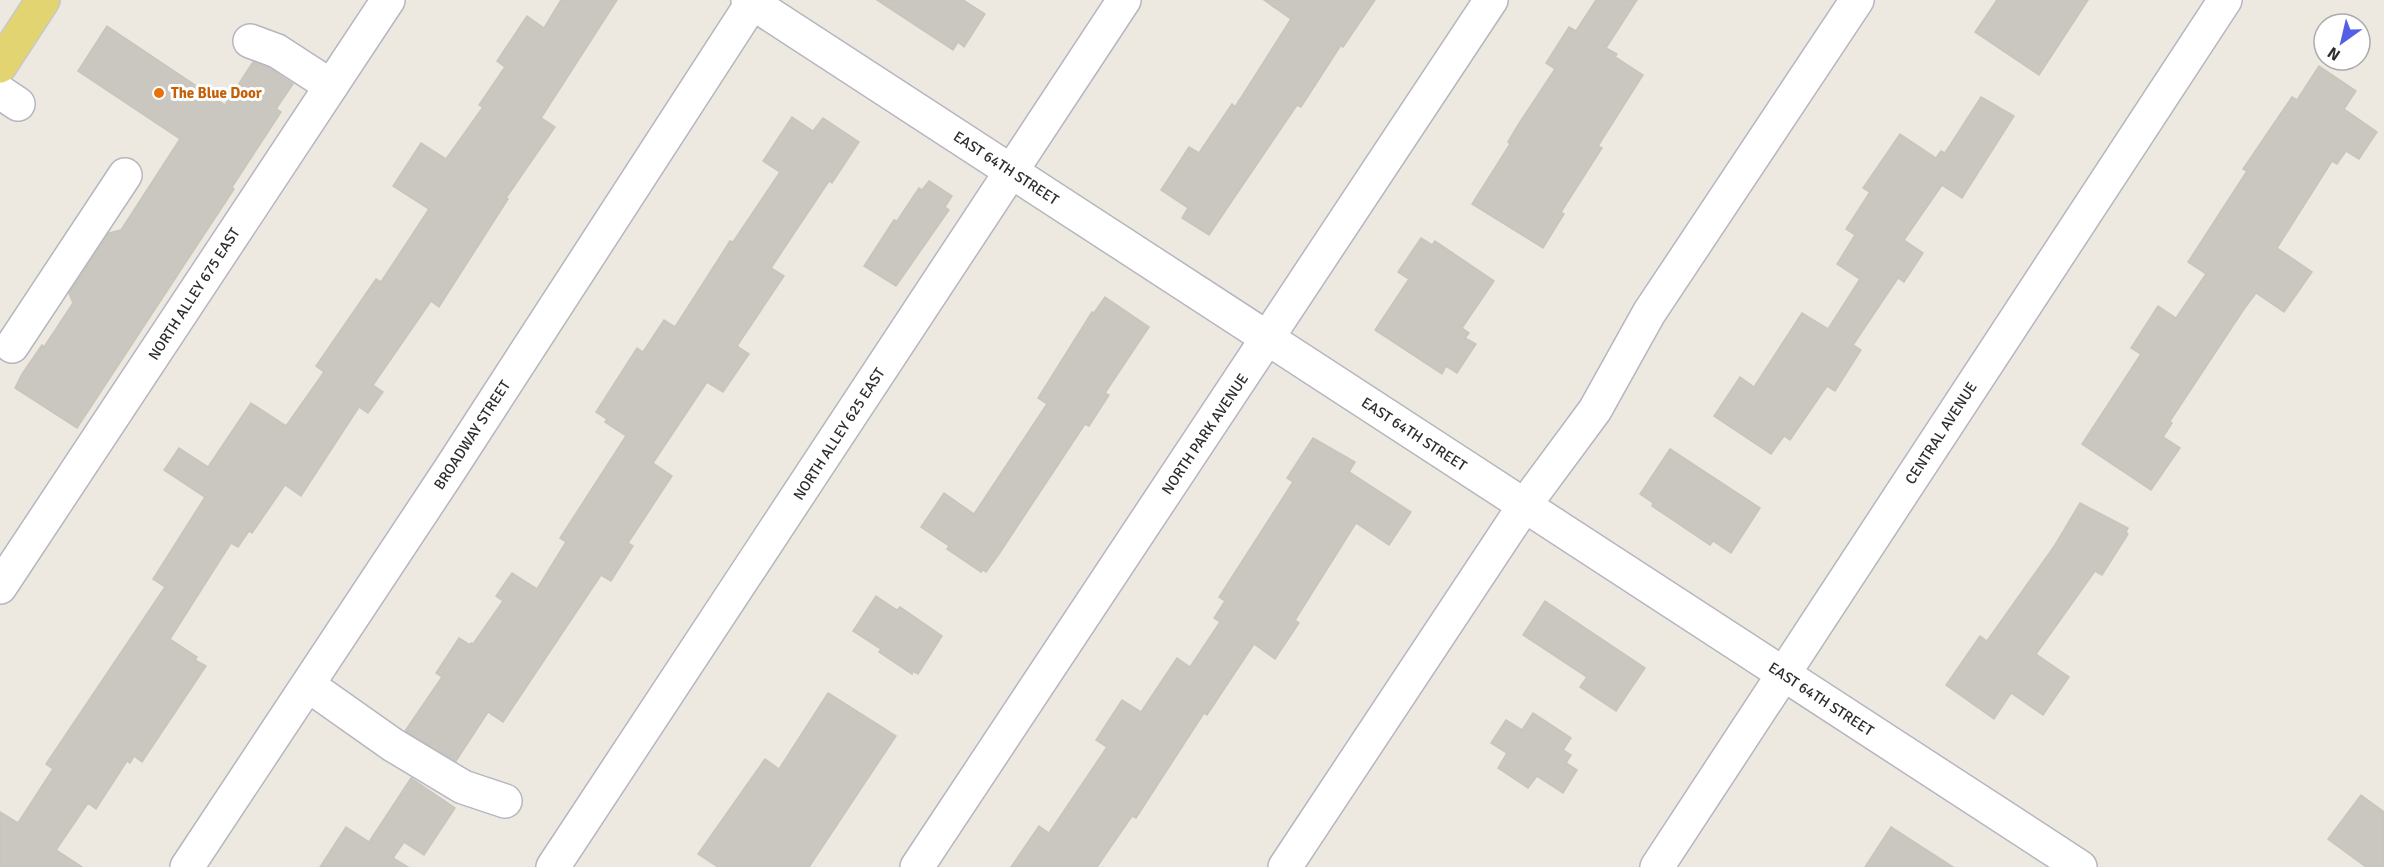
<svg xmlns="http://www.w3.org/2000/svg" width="2384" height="867" font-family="Signika,sans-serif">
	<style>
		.building { fill: #c9c7bf; stroke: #c8c5bb; stroke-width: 1.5 }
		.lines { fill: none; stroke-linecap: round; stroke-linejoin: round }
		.minor-casing { stroke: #b5b6bf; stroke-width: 36 }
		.major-casing { stroke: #c8c8c8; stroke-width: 36 }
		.minor { stroke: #fff; stroke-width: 33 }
		.major { stroke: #e2d471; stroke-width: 33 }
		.food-dot { fill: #e8710a; stroke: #fff; stroke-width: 2 }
		.labels { text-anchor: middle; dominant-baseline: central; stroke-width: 6; stroke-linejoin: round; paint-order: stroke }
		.food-label { font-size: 15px; font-weight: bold; fill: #c56008; stroke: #fff; text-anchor: start }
		.street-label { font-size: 15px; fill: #2d2d2d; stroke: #fff }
	</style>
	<rect width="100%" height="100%" fill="#ede9e1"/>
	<g class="building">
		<path d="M 561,0 L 617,0 L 541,118 L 555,127 L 506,198 L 508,199 L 439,307 L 431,301 L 373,385 L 383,392 L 368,413 L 359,407 L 301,496 L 285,485 L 252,533 L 249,531 L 238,547 L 231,543 L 170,639 L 197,657 L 195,660 L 206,666 L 142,762 L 134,756 L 130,763 L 127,761 L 96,809 L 88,803 L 56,850 L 82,867 L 0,867 L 0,812 L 18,823 L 53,769 L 46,764 L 165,587 L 153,579 L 205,497 L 164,470 L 179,448 L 208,467 L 251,403 L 286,426 L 324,372 L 316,366 L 376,279 L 381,282 L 429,209 L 393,186 L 421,143 L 446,159 L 483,107 L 479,105 L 505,67 L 497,61 L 527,16 L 544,28 Z"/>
		<path d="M 877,0 L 963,0 L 985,14 L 964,47 L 958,42 L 953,50 Z"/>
		<path d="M 1264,0 L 1375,0 L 1343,47 L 1341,45 L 1301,107 L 1297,105 L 1209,235 L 1182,218 L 1188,208 L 1161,190 L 1189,147 L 1199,153 L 1232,104 L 1235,107 L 1291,19 Z"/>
		<path d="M 1596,0 L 1637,0 L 1606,48 L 1617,54 L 1615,57 L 1643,75 L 1598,146 L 1602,148 L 1561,212 L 1564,214 L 1543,248 L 1472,204 L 1510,144 L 1508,142 L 1518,125 L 1555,69 L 1546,63 L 1569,27 L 1576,31 Z"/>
		<path d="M 1997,0 L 2088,0 L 2039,75 L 1975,32 Z"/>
		<path d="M 107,26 L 225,105 L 253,62 L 269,68 L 293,84 L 276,109 L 281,112 L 232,187 L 234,189 L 77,428 L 15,388 L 22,374 L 42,345 L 44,347 L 73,303 L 69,293 L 109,233 L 121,230 L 180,139 L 78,71 Z"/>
		<path d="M 2319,66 L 2356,91 L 2344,109 L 2377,132 L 2359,159 L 2346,151 L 2337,164 L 2332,161 L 2277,248 L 2312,272 L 2284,312 L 2256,293 L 2244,309 L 2170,421 L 2172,423 L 2163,437 L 2180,448 L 2151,490 L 2082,444 L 2141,354 L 2131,348 L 2158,306 L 2176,318 L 2206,274 L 2188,262 L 2247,171 L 2243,169 L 2292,97 L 2297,100 Z"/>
		<path d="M 1981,97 L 2014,116 L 1962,198 L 1942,185 L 1904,240 L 1923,253 L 1904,282 L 1898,278 L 1853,345 L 1861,350 L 1835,391 L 1827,386 L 1790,440 L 1784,436 L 1771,454 L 1714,416 L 1740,377 L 1754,387 L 1802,313 L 1828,329 L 1860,279 L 1837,264 L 1855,235 L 1846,229 L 1870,192 L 1863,188 L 1900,134 L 1936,158 L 1941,151 L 1945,153 Z"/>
		<path d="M 792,117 L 813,131 L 823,118 L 859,142 L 832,183 L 829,181 L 771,268 L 784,276 L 737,346 L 749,354 L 723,392 L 707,382 L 653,463 L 672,476 L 628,543 L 633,546 L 611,581 L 601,575 L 503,722 L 488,712 L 456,761 L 405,731 L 442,677 L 436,673 L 459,638 L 470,645 L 471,643 L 473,644 L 503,601 L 496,596 L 512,573 L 537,589 L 566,542 L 560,538 L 626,436 L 605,422 L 607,419 L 596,412 L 637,348 L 643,352 L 664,320 L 675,327 L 730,241 L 733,242 L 780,172 L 763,161 Z"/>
		<path d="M 929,181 L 952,196 L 945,207 L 949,210 L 896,286 L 864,266 L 894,220 L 897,221 L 919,188 L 922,190 Z"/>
		<path d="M 1421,238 L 1432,245 L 1435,241 L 1494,281 L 1462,328 L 1469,333 L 1465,338 L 1476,344 L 1457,373 L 1446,366 L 1442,374 L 1375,330 L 1409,279 L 1398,272 Z"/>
		<path d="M 1105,297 L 1149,327 L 1105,393 L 1109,395 L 1089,426 L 1085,424 L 999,554 L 986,572 L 983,570 L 981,572 L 947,549 L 949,546 L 921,527 L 944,493 L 974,514 L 1047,404 L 1038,398 L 1092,312 L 1094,313 Z"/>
		<path d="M 1313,438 L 1355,462 L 1349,472 L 1411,512 L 1389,545 L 1356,523 L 1295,620 L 1299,623 L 1275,659 L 1254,644 L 1207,715 L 1204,713 L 1136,818 L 1132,816 L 1097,867 L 1011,867 L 1039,826 L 1049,833 L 1107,747 L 1096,740 L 1122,700 L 1141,712 L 1177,658 L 1190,667 L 1220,622 L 1214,618 L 1225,601 L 1219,597 L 1293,482 L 1287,478 Z"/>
		<path d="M 1670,449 L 1760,508 L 1731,553 L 1713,541 L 1710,545 L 1652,506 L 1653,503 L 1640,494 Z"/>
		<path d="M 2080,503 L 2128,528 L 2126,532 L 2128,534 L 2102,575 L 2095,571 L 2036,654 L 2069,677 L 2043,715 L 2011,693 L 1994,719 L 1946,685 L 1980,636 L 1987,641 L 2055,545 Z"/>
		<path d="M 876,596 L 897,610 L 900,607 L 942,636 L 918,674 L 913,671 L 912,674 L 879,652 L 881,649 L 853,631 Z"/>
		<path d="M 1545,601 L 1645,668 L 1616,711 L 1580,687 L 1587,677 L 1523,635 Z"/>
		<path d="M 828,693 L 896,736 L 809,867 L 718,867 L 698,854 L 765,759 L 779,769 Z"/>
		<path d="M 1533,713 L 1571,738 L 1563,750 L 1571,755 L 1566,763 L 1577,770 L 1563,793 L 1537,776 L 1528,788 L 1498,768 L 1507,753 L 1491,743 L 1506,720 L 1522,730 Z"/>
		<path d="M 411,778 L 455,808 L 424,855 L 404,842 L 393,858 L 408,867 L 320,867 L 346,827 L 369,842 Z"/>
		<path d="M 2361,795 L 2384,812 L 2384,867 L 2366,867 L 2328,839 Z"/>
		<path d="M 1891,827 L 1953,867 L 1865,867 Z"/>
	</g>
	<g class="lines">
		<g class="minor-casing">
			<g id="minor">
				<path d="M 748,0 L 2080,867"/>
				<path d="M 250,41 L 277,51 L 331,86"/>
				<path d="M 0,92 L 18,104"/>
				<path d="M 12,346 L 125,175"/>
				<path d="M 0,587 L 388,0"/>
				<path d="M 308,685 L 393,745 L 463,787 L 505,801"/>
				<path d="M 187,867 L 451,468 L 754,0"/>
				<path d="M 553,867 L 1124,0"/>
				<path d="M 917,867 L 1491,0"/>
				<path d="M 1285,867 L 1524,506 L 1595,410 L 1649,313 L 1857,0"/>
				<path d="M 1657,867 L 2225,0"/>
			</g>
		</g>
		<g class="major-casing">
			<path id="major" d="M 0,66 L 43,0"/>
		</g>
		<use href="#minor" class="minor"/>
		<use href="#major" class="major"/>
	</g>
	<circle class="food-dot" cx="159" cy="93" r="6"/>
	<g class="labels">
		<g class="food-label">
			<text x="171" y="93">The Blue Door</text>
		</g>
		<g class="street-label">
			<text transform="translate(1006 168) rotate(33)">EAST 64TH STREET</text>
			<text transform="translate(194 294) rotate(-57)">NORTH ALLEY 675 EAST</text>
			<text transform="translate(1941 433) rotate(-57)">CENTRAL AVENUE</text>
			<text transform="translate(839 434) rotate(-57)">NORTH ALLEY 625 EAST</text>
			<text transform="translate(1205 434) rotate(-56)">NORTH PARK AVENUE</text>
			<text transform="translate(1414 434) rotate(33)">EAST 64TH STREET</text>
			<text transform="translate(472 435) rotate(-57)">BROADWAY STREET</text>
			<text transform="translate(1821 699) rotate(33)">EAST 64TH STREET</text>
		</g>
	</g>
	<g transform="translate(2342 42) rotate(214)"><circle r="28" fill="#ffffff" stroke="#ababab" stroke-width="1.5"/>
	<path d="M0-4.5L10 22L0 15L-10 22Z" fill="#555fe6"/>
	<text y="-9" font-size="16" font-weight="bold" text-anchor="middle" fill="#2d2d2d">N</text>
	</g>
</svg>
